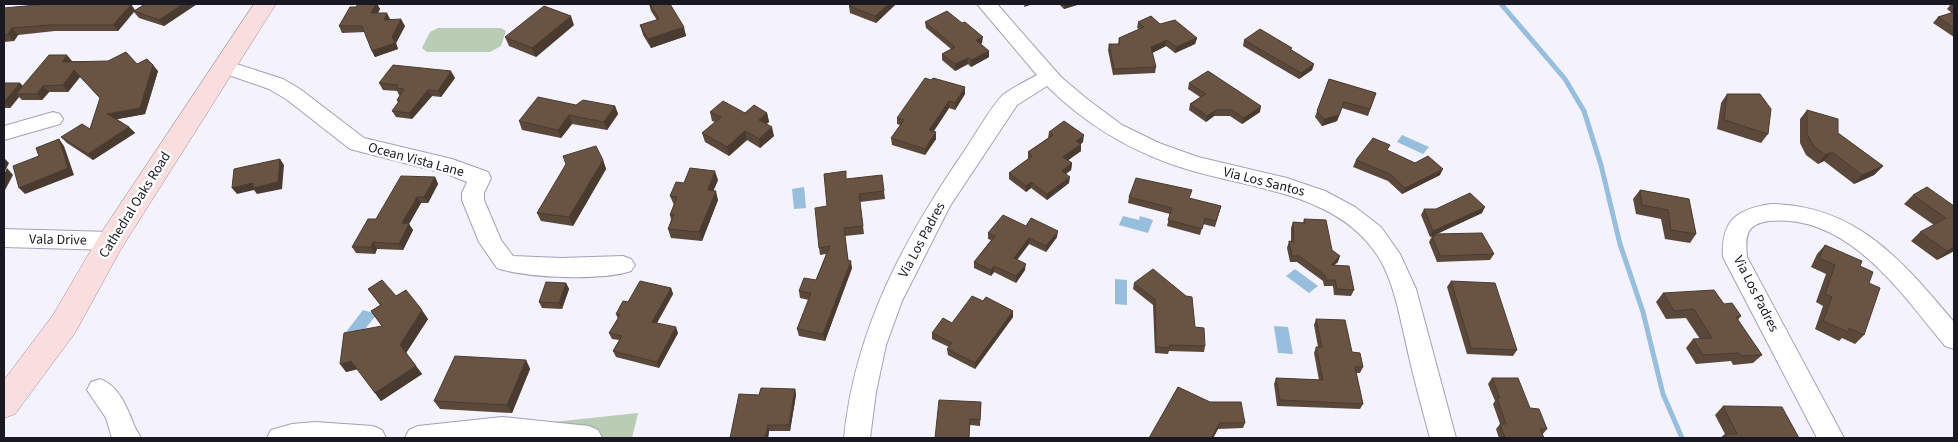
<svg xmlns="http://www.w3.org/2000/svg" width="1958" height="442" font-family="'Source Sans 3',sans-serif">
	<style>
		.green { fill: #b9ccb4 }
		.water { fill: #97bedc }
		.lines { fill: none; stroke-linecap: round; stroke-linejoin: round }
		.stream { stroke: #97bedc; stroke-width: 5 }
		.minor-casing { stroke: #a3a0ba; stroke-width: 2 }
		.major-casing { stroke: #a88b90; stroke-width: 1 }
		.minor { fill: #fff; fill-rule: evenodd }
		.major { fill: #f9dedf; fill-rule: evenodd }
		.wall { fill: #5a483a }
		.shaded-wall { fill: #4a3b30 }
		.building { fill: #695444; stroke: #4a3b30 }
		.labels { text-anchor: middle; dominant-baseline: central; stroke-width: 5; stroke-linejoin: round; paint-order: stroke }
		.street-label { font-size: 14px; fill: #1a1923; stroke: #fff }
	</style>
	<rect width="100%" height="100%" fill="#f3f2fd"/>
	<g class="green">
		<path d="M 438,28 L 501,28 L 506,31 L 501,46 L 490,52 L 427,52 L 422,48 L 430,32 Z"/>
		<path d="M 638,413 L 632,438 L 400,438 Z"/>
	</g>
	<g class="water">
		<path d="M 1402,135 L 1429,147 L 1423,154 L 1397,142 Z"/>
		<path d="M 804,187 L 806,208 L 794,209 L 792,189 Z"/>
		<path d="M 1123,216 L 1139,220 L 1140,216 L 1153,220 L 1148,233 L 1119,225 Z"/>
		<path d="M 1295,269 L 1318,286 L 1309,293 L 1286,276 Z"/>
		<path d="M 1115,279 L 1127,280 L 1127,305 L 1115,304 Z"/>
		<path d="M 363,310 L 377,314 L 357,339 L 343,336 Z"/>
		<path d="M 1274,326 L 1288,327 L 1293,354 L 1278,353 Z"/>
	</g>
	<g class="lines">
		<path class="stream" d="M 1501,4 L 1565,79 L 1584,111 L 1601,165 L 1620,244 L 1643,312 L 1663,394 L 1682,438"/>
		<g class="minor-casing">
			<g id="minor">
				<path d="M 977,4 L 997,4 L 1061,77 L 1087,99 L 1122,125 L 1159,143 L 1198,157 L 1287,178 L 1325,191 L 1355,207 L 1381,227 L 1400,254 L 1416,289 L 1456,438 L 1430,438 C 1421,405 1412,372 1405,339 C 1399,313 1394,286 1382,263 C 1340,188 1242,190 1171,164 C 1124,147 1083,122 1047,86 L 1017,105 L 950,206 L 902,301 L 886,345 L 876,392 L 870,438 L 844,438 C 855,328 905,237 967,147 C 975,135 994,102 1004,94 C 1014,87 1026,81 1037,75 Z"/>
				<path d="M 224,60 L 283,79 L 300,89 L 364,138 L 452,159 L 488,172 L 491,178 L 484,193 L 484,200 L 501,240 L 513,256 L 561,258 L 623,256 L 631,259 L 635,265 L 631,271 C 602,281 526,278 497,268 L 479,242 L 462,200 L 462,193 L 467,182 L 447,174 L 350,149 L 286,99 L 269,89 L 217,71 L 214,66 L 217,61 Z"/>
				<path d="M 53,112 L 60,114 L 63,119 L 60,124 L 4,140 L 4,126 Z"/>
				<path d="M 1771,204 C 1857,205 1903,262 1954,322 L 1954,349 L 1945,346 C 1901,293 1848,213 1769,221 C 1746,224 1745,236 1747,257 L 1844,438 L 1817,438 L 1723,257 C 1721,220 1737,209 1771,204 Z"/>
				<path d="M 4,229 L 111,232 L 119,235 L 122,241 L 119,247 L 111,250 L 4,247 Z"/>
				<path d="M 100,379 C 119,386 127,407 134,425 C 135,429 139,433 141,438 L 112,438 L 106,418 L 87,390 L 91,382 Z"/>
				<path d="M 502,417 L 589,426 L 598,430 L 602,438 L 405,438 L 409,430 L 418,426 Z"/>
				<path d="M 315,422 L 373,426 L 382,430 L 386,438 L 267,438 L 271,430 L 292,424 Z"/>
			</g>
		</g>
		<g class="major-casing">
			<path id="major" d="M 254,4 L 276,4 L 121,249 L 75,333 L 15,414 L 4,418 L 4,380 L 53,315 L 101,233 Z"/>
		</g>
		<use href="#minor" class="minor"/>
		<use href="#major" class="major"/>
	</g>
	<g class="wall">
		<path d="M 145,4 L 197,4 L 164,26 L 139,18 L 134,12 L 118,31 L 55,31 L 18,35 L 14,41 L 4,42 L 4,8 L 135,11 Z"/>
		<path d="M 358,4 L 377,4 L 380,9 L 378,13 L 405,26 L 396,43 L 398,49 L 375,57 L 372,51 L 365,32 L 342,33 L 339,26 L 356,7 Z"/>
		<path d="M 649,4 L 670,4 L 686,36 L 651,48 L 643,35 L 640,25 L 657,20 L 651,11 Z"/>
		<path d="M 852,4 L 896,4 L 876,23 L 850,13 L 849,6 Z"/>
		<path d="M 1057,4 L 1080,4 L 1064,9 L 1059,4 Z"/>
		<path d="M 1951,4 L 1954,4 L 1954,37 L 1933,23 L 1938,17 L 1952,13 L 1947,9 Z"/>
		<path d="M 925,22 L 982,43 L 981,44 L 989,57 L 971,67 L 968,64 L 955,71 L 942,60 L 942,54 L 951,49 L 926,28 Z"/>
		<path d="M 1138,22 L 1160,24 L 1197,38 L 1195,44 L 1175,53 L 1166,46 L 1152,53 L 1156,67 L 1155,73 L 1113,75 L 1108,50 L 1109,44 L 1118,44 L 1119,38 L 1139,29 L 1137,28 Z"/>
		<path d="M 574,25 L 536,57 L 509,46 L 505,37 Z"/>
		<path d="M 1244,40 L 1291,50 L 1314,64 L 1312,70 L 1299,79 L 1243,46 Z"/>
		<path d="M 72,61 L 137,64 L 158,71 L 145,114 L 117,119 L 129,127 L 135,133 L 93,160 L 67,143 L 61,137 L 90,129 L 100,98 L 80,77 L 68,92 L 49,92 L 42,100 L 22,100 L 19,97 L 10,108 L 4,108 L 4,83 L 20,83 L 23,86 Z"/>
		<path d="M 455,78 L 441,97 L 432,96 L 412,119 L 396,117 L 392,111 L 398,103 L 397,100 L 400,95 L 399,95 L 397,91 L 383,90 L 379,83 Z"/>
		<path d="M 1329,79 L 1376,93 L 1368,116 L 1342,108 L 1337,121 L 1322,126 L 1315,117 Z"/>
		<path d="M 1189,83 L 1260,112 L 1242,124 L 1230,116 L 1214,116 L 1206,122 L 1189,110 L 1190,104 L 1200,97 L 1188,89 Z"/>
		<path d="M 965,94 L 955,110 L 949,108 L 933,132 L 936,139 L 925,155 L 892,145 L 891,138 L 900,125 L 897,124 L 897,118 Z"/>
		<path d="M 1727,94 L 1768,134 L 1761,143 L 1717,129 L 1721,103 Z"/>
		<path d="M 576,105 L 615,106 L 618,114 L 607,130 L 572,124 L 561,138 L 522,130 L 519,121 Z"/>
		<path d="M 1807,110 L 1838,133 L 1883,166 L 1874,175 L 1854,184 L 1824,161 L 1818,164 L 1806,155 L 1800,143 L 1800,119 Z"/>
		<path d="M 710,112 L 767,113 L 769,122 L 766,124 L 774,136 L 760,148 L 747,140 L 729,156 L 705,142 L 702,133 L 715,122 L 712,121 Z"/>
		<path d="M 1049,132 L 1083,142 L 1081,144 L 1081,151 L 1068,160 L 1072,163 L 1071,170 L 1066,174 L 1069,183 L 1047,200 L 1031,188 L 1026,192 L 1009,179 L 1009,173 L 1028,159 L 1028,152 L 1048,138 Z"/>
		<path d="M 1388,151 L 1415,163 L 1440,175 L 1402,194 L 1388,181 L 1353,167 L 1356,160 Z"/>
		<path d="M 603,160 L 606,169 L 573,226 L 541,221 L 537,213 Z"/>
		<path d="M 435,177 L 438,184 L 428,203 L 421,203 L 409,224 L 413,230 L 403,250 L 377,249 L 375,254 L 356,253 L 352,247 L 376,219 Z"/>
		<path d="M 847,179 L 884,191 L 885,199 L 860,202 L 864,234 L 845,236 L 848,260 L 852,268 L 825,341 L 799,336 L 797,329 L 809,300 L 800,298 L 799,291 L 816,280 L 826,254 L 820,255 L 819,248 L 827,206 Z"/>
		<path d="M 718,180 L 713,191 L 718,200 L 702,241 L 671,238 L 668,229 L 671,220 L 670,215 L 674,205 L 670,196 L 684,183 Z"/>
		<path d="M 1640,190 L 1689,199 L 1696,234 L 1690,243 L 1665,239 L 1661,219 L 1636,214 L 1633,199 Z"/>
		<path d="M 1913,195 L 1954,206 L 1954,251 L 1937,260 L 1911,241 L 1920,232 L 1934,225 L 1904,204 Z"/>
		<path d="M 1129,197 L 1190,199 L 1221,206 L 1215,227 L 1203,224 L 1200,235 L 1167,226 L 1170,214 L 1128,203 Z"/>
		<path d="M 1424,209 L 1482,213 L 1437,234 L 1494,254 L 1490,260 L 1437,262 L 1429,242 L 1432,236 L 1430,237 L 1421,215 Z"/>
		<path d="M 1304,219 L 1332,250 L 1338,262 L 1334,265 L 1354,290 L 1351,296 L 1334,295 L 1333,286 L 1324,286 L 1323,281 L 1297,262 L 1290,262 L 1287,248 L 1289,241 L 1291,241 L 1291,228 L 1293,222 L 1303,223 Z"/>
		<path d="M 1026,226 L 1057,237 L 1046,252 L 1029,244 L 1017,260 L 1025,270 L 1016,283 L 994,272 L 991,276 L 974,268 L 974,262 L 991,240 L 988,239 L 988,233 Z"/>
		<path d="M 1825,245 L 1860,266 L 1869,283 L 1864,335 L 1855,344 L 1842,338 L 1839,341 L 1815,329 L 1823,306 L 1816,302 L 1826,274 L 1811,267 L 1817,254 Z"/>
		<path d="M 1451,281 L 1517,350 L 1513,356 L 1467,354 L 1447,287 Z"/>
		<path d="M 566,283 L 569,289 L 562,309 L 542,308 L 539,302 Z"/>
		<path d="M 1134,283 L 1195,327 L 1205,346 L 1204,352 L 1169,351 L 1168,354 L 1155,353 L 1153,305 L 1133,289 Z"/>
		<path d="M 671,288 L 673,294 L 657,323 L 678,333 L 659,368 L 616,357 L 613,351 L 619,340 L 612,339 L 609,333 L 618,319 L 616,314 L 628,302 Z"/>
		<path d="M 368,289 L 396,296 L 428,319 L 406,353 L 422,374 L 381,401 L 358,369 L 346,372 L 382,326 L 371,311 L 380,305 Z"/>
		<path d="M 1663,293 L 1724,304 L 1741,316 L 1738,320 L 1762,355 L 1753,363 L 1733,365 L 1731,361 L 1696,364 L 1686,348 L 1693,339 L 1700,339 L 1686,318 L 1666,319 L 1656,302 Z"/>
		<path d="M 983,301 L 1013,311 L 1013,317 L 975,369 L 948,355 L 947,349 L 949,347 L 932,339 L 932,333 L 952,323 Z"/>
		<path d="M 1316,319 L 1352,352 L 1363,367 L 1360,373 L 1356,373 L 1363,404 L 1360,409 L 1277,406 L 1274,384 L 1276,378 L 1319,380 L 1314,353 L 1316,347 L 1318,347 L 1314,325 Z"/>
		<path d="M 526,360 L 530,369 L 512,413 L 440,409 L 434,401 Z"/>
		<path d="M 1492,378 L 1530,408 L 1547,429 L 1542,435 L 1544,438 L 1499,438 L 1496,429 L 1500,424 L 1493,404 L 1495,401 L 1488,384 Z"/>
		<path d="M 1178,387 L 1245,423 L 1243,428 L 1218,429 L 1213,438 L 1149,438 Z"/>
		<path d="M 795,389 L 796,395 L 790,431 L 769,431 L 768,438 L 759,395 Z"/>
		<path d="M 981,402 L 980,426 L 970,425 L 935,438 Z"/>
		<path d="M 1723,406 L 1799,438 L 1720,438 L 1725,434 L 1715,415 Z"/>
	</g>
	<g class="shaded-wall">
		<path d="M 131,4 L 135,10 L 118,31 L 113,25 Z"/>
		<path d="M 183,4 L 197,4 L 164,26 L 159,20 Z"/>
		<path d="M 376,4 L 377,4 L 380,9 L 374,19 L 371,13 Z"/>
		<path d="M 889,4 L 896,4 L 876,23 L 875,16 Z"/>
		<path d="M 1025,4 L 1033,4 L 1024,7 Z"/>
		<path d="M 1064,4 L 1080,4 L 1064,9 Z"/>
		<path d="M 387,13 L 390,19 L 384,20 Z"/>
		<path d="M 571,16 L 574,25 L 536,57 L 532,48 Z"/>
		<path d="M 401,19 L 405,26 L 396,43 L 398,49 L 375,57 L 372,51 L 392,37 Z"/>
		<path d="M 684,27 L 686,36 L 651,48 L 648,39 Z"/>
		<path d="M 12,28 L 18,35 L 14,41 L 8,34 Z"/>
		<path d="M 983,37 L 982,43 L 976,46 L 976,40 Z"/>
		<path d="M 1197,38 L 1195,44 L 1175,53 L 1176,47 Z"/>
		<path d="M 1167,40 L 1166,46 L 1150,54 L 1151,47 Z"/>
		<path d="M 989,51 L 989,57 L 971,67 L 971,60 Z"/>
		<path d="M 67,55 L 72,61 L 67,68 L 62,62 Z"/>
		<path d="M 968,58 L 968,64 L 955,71 L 955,64 Z"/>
		<path d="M 1314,64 L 1312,70 L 1299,79 L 1301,73 Z"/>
		<path d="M 153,65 L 158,71 L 145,114 L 113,120 L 107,114 Z"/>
		<path d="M 74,70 L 80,77 L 68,92 L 63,85 Z"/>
		<path d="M 451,71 L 455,78 L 441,97 L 438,91 Z"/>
		<path d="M 20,83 L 25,89 L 16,94 L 19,97 L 10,108 L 4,102 Z"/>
		<path d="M 43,86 L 49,92 L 42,100 L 37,94 Z"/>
		<path d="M 965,87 L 965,94 L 955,110 L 955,103 Z"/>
		<path d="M 428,90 L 432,96 L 412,119 L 409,113 Z"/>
		<path d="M 949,101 L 949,108 L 930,137 L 929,130 Z"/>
		<path d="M 615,106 L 618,114 L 607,130 L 604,122 Z"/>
		<path d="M 1261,106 L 1260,112 L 1242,124 L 1244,118 Z"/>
		<path d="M 1342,108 L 1337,121 L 1322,126 L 1324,119 Z"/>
		<path d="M 1216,110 L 1214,116 L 1206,122 L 1207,116 Z"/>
		<path d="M 767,113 L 769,122 L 761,129 L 759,120 Z"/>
		<path d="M 569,115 L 572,124 L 561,138 L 558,130 Z"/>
		<path d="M 129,127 L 135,133 L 93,160 L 88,154 Z"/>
		<path d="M 772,127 L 774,136 L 760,148 L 759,139 Z"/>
		<path d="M 745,131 L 747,140 L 729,156 L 727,147 Z"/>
		<path d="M 936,132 L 936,139 L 925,155 L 925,149 Z"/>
		<path d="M 1084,135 L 1083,142 L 1076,147 L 1076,141 Z"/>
		<path d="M 59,139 L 64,146 L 74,175 L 25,194 L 19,188 Z"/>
		<path d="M 1081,144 L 1081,151 L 1063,164 L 1063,157 Z"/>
		<path d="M 1832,152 L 1824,161 L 1818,164 L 1825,155 Z"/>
		<path d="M 4,158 L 9,163 L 4,173 Z"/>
		<path d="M 280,159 L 284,165 L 282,189 L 257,194 L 254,190 L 237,194 L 232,188 Z"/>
		<path d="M 603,160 L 606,169 L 573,226 L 569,217 Z"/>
		<path d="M 1072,163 L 1071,170 L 1061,177 L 1062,171 Z"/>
		<path d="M 1883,166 L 1874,175 L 1854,184 L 1862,175 Z"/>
		<path d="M 7,168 L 13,175 L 4,192 L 4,174 Z"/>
		<path d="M 1443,169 L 1440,175 L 1402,194 L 1405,188 Z"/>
		<path d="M 715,171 L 718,180 L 710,199 L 708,190 Z"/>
		<path d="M 435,177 L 438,184 L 428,203 L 424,197 Z"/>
		<path d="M 1070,177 L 1069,183 L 1047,200 L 1047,194 Z"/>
		<path d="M 1031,182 L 1031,188 L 1026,192 L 1026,186 Z"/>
		<path d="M 716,191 L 718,200 L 702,241 L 699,232 Z"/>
		<path d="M 417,197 L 421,203 L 409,224 L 413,230 L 403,250 L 399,244 L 402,223 Z"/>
		<path d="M 1485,207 L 1482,213 L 1430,237 L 1433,231 Z"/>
		<path d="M 1058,231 L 1057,237 L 1046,252 L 1046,246 Z"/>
		<path d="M 1029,238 L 1029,244 L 1013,265 L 1014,258 Z"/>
		<path d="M 373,242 L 377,249 L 375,254 L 371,247 Z"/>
		<path d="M 1954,247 L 1954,251 L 1937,260 L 1947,251 Z"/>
		<path d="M 1340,256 L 1338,262 L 1328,271 L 1331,265 Z"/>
		<path d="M 851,261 L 852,268 L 825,341 L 823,334 Z"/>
		<path d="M 1026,264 L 1025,270 L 1016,283 L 1016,276 Z"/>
		<path d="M 994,266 L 994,272 L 991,276 L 991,270 Z"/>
		<path d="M 566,283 L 569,289 L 562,309 L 559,303 Z"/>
		<path d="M 671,288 L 673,294 L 654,328 L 652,322 Z"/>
		<path d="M 422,310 L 428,319 L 406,353 L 400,345 Z"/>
		<path d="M 1013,311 L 1013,317 L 975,369 L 975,363 Z"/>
		<path d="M 676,327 L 678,333 L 659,368 L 657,362 Z"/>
		<path d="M 526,360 L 530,369 L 512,413 L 507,405 Z"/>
		<path d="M 351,361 L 358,369 L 346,372 L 340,364 Z"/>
		<path d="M 416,366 L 422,374 L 381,401 L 375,393 Z"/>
		<path d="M 795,389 L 796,395 L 790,431 L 789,425 Z"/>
		<path d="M 1220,423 L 1218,429 L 1213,438 L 1211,438 Z"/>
		<path d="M 768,425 L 769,431 L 768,438 L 765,438 Z"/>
	</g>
	<g class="building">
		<path d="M 47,4 L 131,4 L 113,25 L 50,25 L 12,28 L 8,34 L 4,35 L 4,8 Z"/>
		<path d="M 145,4 L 183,4 L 159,20 L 134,11 Z"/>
		<path d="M 358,4 L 376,4 L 371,13 L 387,13 L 384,20 L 401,19 L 392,37 L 395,43 L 372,51 L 362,26 L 339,26 L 350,7 L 356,7 Z"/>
		<path d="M 650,4 L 670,4 L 684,27 L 648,39 L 640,25 L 659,19 Z"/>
		<path d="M 852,4 L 889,4 L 875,16 L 849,6 Z"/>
		<path d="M 544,6 L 571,16 L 532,48 L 505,37 Z"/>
		<path d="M 947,11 L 962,23 L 965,22 L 983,37 L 976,40 L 989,51 L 971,60 L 968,58 L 955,64 L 942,54 L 955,47 L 925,22 Z"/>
		<path d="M 1954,12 L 1954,28 L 1938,17 Z"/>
		<path d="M 1151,16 L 1160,24 L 1175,20 L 1197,38 L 1176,47 L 1167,40 L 1151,47 L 1156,67 L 1114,69 L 1109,44 L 1120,44 L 1119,38 L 1144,27 L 1138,22 Z"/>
		<path d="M 1260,29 L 1292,48 L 1290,49 L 1314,64 L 1301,73 L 1244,40 Z"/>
		<path d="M 126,52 L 137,64 L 147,59 L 153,65 L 140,108 L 107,114 L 129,127 L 88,154 L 61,137 L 82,124 L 90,129 L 100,98 L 74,70 L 63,85 L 43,86 L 37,94 L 16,94 L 49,55 L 67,55 L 62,62 L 108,61 Z"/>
		<path d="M 393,65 L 451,71 L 438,91 L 428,90 L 409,113 L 392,111 L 400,100 L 397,100 L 404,89 L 396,88 L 398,85 L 379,83 Z"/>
		<path d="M 1208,71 L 1261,106 L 1244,118 L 1232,110 L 1216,110 L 1207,116 L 1190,104 L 1206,94 L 1189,83 Z"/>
		<path d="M 925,78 L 931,80 L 933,78 L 965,87 L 955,103 L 949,101 L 929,130 L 936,132 L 925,149 L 891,138 L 904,120 L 897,118 Z"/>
		<path d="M 1329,79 L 1376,93 L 1370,109 L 1344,102 L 1339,115 L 1324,119 L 1317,111 Z"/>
		<path d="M 4,83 L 20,83 L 4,102 Z"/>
		<path d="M 1727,94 L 1760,94 L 1771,109 L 1768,134 L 1724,120 Z"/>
		<path d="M 538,97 L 576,105 L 583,100 L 615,106 L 604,122 L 569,115 L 558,130 L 519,121 Z"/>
		<path d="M 723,101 L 745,113 L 754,105 L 767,113 L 759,120 L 772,127 L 759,139 L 745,131 L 727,147 L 702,133 L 721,117 L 710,112 Z"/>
		<path d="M 1807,110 L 1838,119 L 1838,133 L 1883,166 L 1862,175 L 1832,152 L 1825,155 L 1814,146 L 1807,134 Z"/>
		<path d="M 1064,121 L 1084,135 L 1076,141 L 1081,144 L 1063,157 L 1072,163 L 1062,171 L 1070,177 L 1047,194 L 1031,182 L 1026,186 L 1009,173 L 1032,156 L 1028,152 L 1053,135 L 1049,132 Z"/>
		<path d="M 1373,138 L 1390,145 L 1387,150 L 1415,163 L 1428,156 L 1443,169 L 1405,188 L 1390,174 L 1356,160 Z"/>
		<path d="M 59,139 L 68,168 L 19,188 L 13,166 L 39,156 L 36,148 Z"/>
		<path d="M 596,146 L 603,160 L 569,217 L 537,213 L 566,164 L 563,156 Z"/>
		<path d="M 280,159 L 278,182 L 253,188 L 253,183 L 232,188 L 234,169 Z"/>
		<path d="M 690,168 L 715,171 L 708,190 L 716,191 L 699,232 L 668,229 L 674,215 L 670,215 L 677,197 L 670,196 L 676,182 L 684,183 Z"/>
		<path d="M 846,171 L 846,179 L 882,175 L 884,191 L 859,194 L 863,226 L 844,228 L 848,260 L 851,261 L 823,334 L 797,329 L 811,293 L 799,291 L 804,278 L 816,280 L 830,246 L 819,248 L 815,208 L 827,206 L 824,174 Z"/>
		<path d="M 401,176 L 435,177 L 424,197 L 417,197 L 402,223 L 409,224 L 399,244 L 373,242 L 371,247 L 352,247 L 368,219 L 376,219 Z"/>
		<path d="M 1136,178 L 1192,190 L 1189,198 L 1221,206 L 1216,221 L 1205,218 L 1202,229 L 1168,220 L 1172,208 L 1129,197 Z"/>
		<path d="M 1927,187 L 1954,206 L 1954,247 L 1947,251 L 1920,232 L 1946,218 L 1913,195 Z"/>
		<path d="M 1640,190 L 1689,199 L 1696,234 L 1671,230 L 1668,210 L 1642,205 Z"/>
		<path d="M 1470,193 L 1485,207 L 1433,231 L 1424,209 L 1436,209 Z"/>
		<path d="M 1003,215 L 1026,226 L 1031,218 L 1058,231 L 1046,246 L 1029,238 L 1014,258 L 1026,264 L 1016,276 L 994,266 L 991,270 L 974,262 L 995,236 L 988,233 Z"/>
		<path d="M 1304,219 L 1326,220 L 1332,250 L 1340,256 L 1331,265 L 1349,266 L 1354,290 L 1337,289 L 1335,280 L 1326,280 L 1325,275 L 1299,256 L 1292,256 L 1289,241 L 1294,242 L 1293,222 L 1305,223 Z"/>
		<path d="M 1482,233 L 1494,254 L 1440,256 L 1432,236 L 1435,236 L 1434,234 Z"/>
		<path d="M 1825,245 L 1862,261 L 1860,266 L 1873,272 L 1869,283 L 1880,288 L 1864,335 L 1849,328 L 1848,332 L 1823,321 L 1832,297 L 1825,294 L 1835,265 L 1819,258 Z"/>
		<path d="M 1153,269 L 1186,296 L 1192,297 L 1195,327 L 1204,328 L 1205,346 L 1169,345 L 1170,348 L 1156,347 L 1155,299 L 1134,283 Z"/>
		<path d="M 382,280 L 396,296 L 406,290 L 422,310 L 400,345 L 416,366 L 375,393 L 351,361 L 340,364 L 344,333 L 382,326 L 371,311 L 381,305 L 368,289 Z"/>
		<path d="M 640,281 L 671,288 L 652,322 L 676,327 L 657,362 L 613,351 L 622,336 L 609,333 L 620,315 L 616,314 L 623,301 L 628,302 Z"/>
		<path d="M 1451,281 L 1495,283 L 1517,350 L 1471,348 Z"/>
		<path d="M 546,282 L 566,283 L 559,303 L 539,302 Z"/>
		<path d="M 1714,290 L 1724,304 L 1732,303 L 1741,316 L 1736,317 L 1762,355 L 1741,356 L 1739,353 L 1703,355 L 1693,339 L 1712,338 L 1694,309 L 1674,311 L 1663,293 Z"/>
		<path d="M 972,296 L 983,301 L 986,297 L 1013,311 L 975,363 L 947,349 L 952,343 L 932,333 L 943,318 L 952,323 Z"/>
		<path d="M 1316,319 L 1345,320 L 1352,352 L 1360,353 L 1363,367 L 1355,367 L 1363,404 L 1280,400 L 1276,378 L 1323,380 L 1316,347 L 1322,347 Z"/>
		<path d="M 455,356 L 526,360 L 507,405 L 434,401 Z"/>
		<path d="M 1492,378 L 1518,378 L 1530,408 L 1539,409 L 1547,429 L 1540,429 L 1544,438 L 1505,438 L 1500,424 L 1506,424 L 1497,398 L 1500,398 Z"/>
		<path d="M 1178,387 L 1210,402 L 1241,402 L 1245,423 L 1220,423 L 1211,438 L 1149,438 Z"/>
		<path d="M 761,388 L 795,389 L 789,425 L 768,425 L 765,438 L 730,438 L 739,394 L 759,395 Z"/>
		<path d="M 939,400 L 981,402 L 980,420 L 970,419 L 969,438 L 935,438 Z"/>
		<path d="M 1723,406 L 1782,407 L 1799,438 L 1727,438 L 1725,434 L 1737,434 Z"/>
	</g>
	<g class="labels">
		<g class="street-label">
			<text transform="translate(416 160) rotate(15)">Ocean Vista Lane</text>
			<text transform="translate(1264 182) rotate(14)">Via Los Santos</text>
			<text transform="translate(135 205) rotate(-58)">Cathedral Oaks Road</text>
			<text transform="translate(58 240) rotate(1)">Vala Drive</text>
			<text transform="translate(922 240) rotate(-62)">Via Los Padres</text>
			<text transform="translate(1756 294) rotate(63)">Via Los Padres</text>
		</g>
	</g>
	<rect width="1958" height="442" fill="none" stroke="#1a1923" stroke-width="10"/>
</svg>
